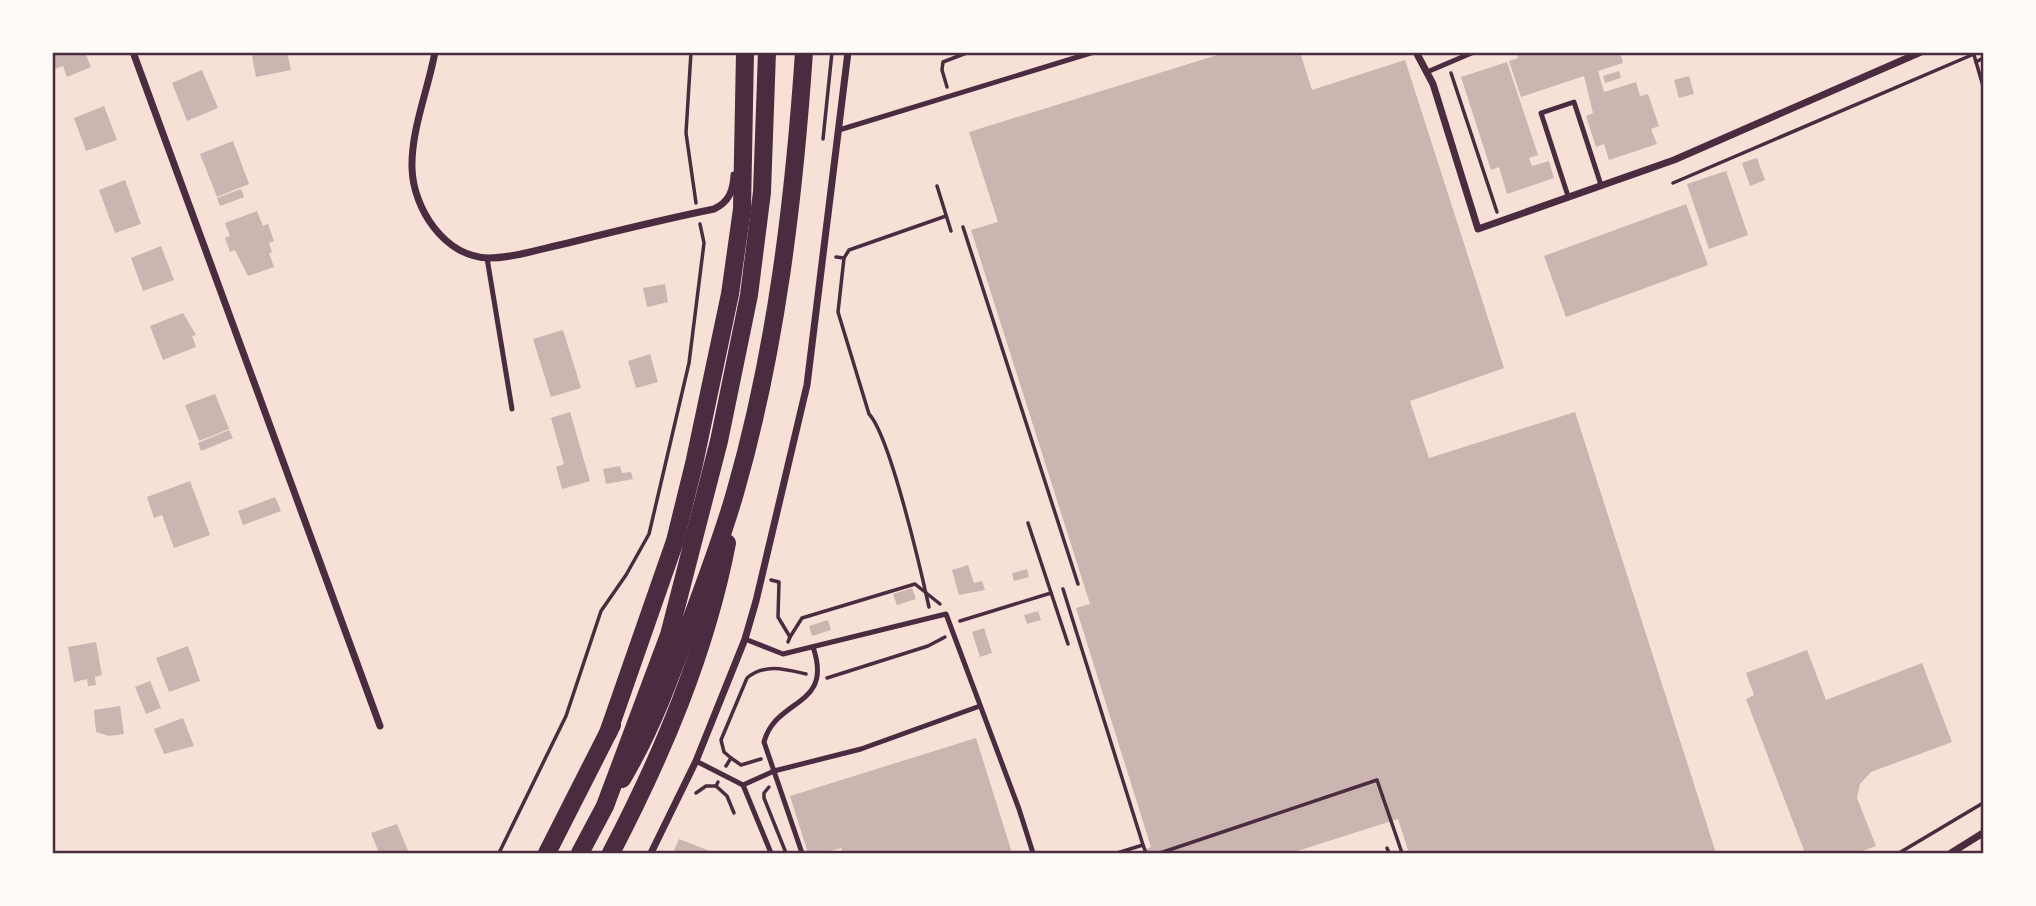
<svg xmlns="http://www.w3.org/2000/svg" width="2036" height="906" font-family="'Open Sans',sans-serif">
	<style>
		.building { fill: #ccb4b1 }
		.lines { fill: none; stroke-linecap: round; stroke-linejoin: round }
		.path { stroke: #4a2c40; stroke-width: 3.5 }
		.service { stroke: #4a2c40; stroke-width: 5 }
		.minor { stroke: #4a2c40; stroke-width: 7 }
		.trunk { stroke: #4a2c40; stroke-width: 18 }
		.neatline { fill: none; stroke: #4a2c40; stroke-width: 2.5 }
	</style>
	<rect width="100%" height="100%" fill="#f7e1d7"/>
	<g class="building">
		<path d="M 52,52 L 85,52 L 91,67 L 67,77 L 63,66 L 55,69 Z"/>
		<path d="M 265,52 L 287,52 L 291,70 L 256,77 L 252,56 Z"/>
		<path d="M 1227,52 L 1300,52 L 1312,90 L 1405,60 L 1504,368 L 1410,401 L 1429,458 L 1575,412 L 1716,853 L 1409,853 L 1398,819 L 1291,853 L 1143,853 L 1142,851 L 1151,847 L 1076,608 L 1090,604 L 971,230 L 998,222 L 969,132 Z"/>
		<path d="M 1516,52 L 1620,52 L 1623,63 L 1598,71 L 1604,92 L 1636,82 L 1640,96 L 1648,94 L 1659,126 L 1651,129 L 1657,144 L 1609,160 L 1604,144 L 1596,147 L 1586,116 L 1593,113 L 1584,76 L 1521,97 L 1509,61 L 1518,58 Z"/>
		<path d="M 1507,62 L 1538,155 L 1529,158 L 1532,166 L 1549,161 L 1554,178 L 1507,194 L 1499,167 L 1491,170 L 1461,77 Z"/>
		<path d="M 202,70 L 218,108 L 187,121 L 172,83 Z"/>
		<path d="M 1619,71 L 1621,78 L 1605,83 L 1603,76 Z"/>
		<path d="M 1689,76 L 1694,94 L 1679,98 L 1674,80 Z"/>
		<path d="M 104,106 L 117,140 L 86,151 L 74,118 Z"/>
		<path d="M 233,141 L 249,184 L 217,197 L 200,154 Z"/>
		<path d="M 1757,158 L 1765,180 L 1750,186 L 1742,163 Z"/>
		<path d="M 1726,171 L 1748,235 L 1709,249 L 1687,184 Z"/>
		<path d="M 125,180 L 141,224 L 115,233 L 99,190 Z"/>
		<path d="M 241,189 L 244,197 L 220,206 L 217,198 Z"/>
		<path d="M 1686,204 L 1708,265 L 1566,317 L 1544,256 Z"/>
		<path d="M 257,211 L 263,226 L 268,224 L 274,241 L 269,243 L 272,252 L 269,253 L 274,267 L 248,276 L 235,250 L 230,252 L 225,238 L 230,236 L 225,223 Z"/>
		<path d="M 161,246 L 174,280 L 143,291 L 131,258 Z"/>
		<path d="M 665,284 L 668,302 L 647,307 L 643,288 Z"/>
		<path d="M 183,313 L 196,335 L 192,336 L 196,347 L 163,360 L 150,326 Z"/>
		<path d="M 563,330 L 581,388 L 551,397 L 533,339 Z"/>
		<path d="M 650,354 L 658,382 L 636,388 L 628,361 Z"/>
		<path d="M 215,394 L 229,429 L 199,441 L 185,405 Z"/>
		<path d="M 570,412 L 590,481 L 562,489 L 556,467 L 564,464 L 551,418 Z"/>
		<path d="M 229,430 L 233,438 L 201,451 L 198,443 Z"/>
		<path d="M 620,466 L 622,473 L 631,472 L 633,479 L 606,484 L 603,469 Z"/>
		<path d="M 190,481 L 210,535 L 174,548 L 162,515 L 154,518 L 147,497 Z"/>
		<path d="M 275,497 L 281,511 L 243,525 L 238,511 Z"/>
		<path d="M 968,565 L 974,583 L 982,581 L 985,590 L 959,595 L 952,570 Z"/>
		<path d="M 1027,569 L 1029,577 L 1014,581 L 1012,573 Z"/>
		<path d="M 912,588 L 916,599 L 897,605 L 893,594 Z"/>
		<path d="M 1038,611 L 1041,620 L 1027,624 L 1024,615 Z"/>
		<path d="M 828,620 L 831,630 L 812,636 L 809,626 Z"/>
		<path d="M 984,628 L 992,653 L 980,657 L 972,632 Z"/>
		<path d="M 96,642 L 102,675 L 95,677 L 96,685 L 88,686 L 87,679 L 74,682 L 68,647 Z"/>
		<path d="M 188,646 L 200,681 L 169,692 L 156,658 Z"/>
		<path d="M 1807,650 L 1826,700 L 1922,663 L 1952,742 L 1871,772 L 1860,784 L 1857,798 L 1876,846 L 1857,853 L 1805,853 L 1746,699 L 1754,695 L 1746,673 Z"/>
		<path d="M 150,681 L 161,708 L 146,714 L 135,687 Z"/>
		<path d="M 120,706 L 124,734 L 109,736 L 96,732 L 94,710 Z"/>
		<path d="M 183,718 L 194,746 L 164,754 L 154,729 Z"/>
		<path d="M 976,738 L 1012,853 L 843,853 L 841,848 L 823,853 L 808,853 L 790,796 Z"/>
		<path d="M 397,824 L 409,853 L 379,853 L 371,833 Z"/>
		<path d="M 679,839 L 715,853 L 673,853 Z"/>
	</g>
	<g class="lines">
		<g class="path">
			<path d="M 691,52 L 686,133 L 696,203"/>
			<path d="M 1974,55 L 1983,86"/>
			<path d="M 1976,62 L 1983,58"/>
			<path d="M 1451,73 L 1497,212"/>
			<path d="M 947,87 L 942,70 L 943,62 L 969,52"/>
			<path d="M 823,139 L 832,52"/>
			<path d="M 1673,183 L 1974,54"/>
			<path d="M 937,186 L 951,231"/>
			<path d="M 963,227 L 1078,584"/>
			<path d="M 836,257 L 844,258 L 838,312 L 869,414 C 890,436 921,571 929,607"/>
			<path d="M 844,258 L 849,250 L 946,216"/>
			<path d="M 1028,523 L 1068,644"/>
			<path d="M 771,580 L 779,582 L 778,617 L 790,637 L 788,642"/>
			<path d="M 1063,589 L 1143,845 L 1117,853"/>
			<path d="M 960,621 L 1051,593"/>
			<path d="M 790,637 L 802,618 L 915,584 L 940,604"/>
			<path d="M 827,678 L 928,646 L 945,637"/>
			<path d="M 731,758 L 741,765 L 761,759"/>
			<path d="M 726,766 L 731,758 L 724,752 L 721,740 L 747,678 C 765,663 785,669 806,674"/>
			<path d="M 716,786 L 727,796 L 734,813"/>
			<path d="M 769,787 L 764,793 L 764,798 L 786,853"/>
			<path d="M 696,793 L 706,786 L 716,786 L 718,782"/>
			<path d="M 1143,845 L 1146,853"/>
			<path d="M 1387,848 L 1389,853"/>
			<path d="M 499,853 L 566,716 L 601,611 L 626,575 L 649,534 L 689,363 L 704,243 L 700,224"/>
			<path d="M 1160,853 L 1377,780 L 1402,853"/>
			<path d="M 1899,853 L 1983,803"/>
		</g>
		<g class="service">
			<path d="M 1427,72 L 1474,52"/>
			<path d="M 839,130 L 1094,52"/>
			<path d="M 1568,196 L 1541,113 L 1574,102 L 1601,185"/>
			<path d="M 487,258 L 512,409"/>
			<path d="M 745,639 L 783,654 L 946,614 L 1019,809 L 1033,853"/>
			<path d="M 696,761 L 743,785 L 771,853"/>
			<path d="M 743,785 L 774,771 L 861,749 L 980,706"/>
			<path d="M 802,853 L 764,742 C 776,697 834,708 813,647"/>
		</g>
		<g class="minor">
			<path d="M 133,52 L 380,726"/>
			<path d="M 435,52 C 428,90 411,130 412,168 C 413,208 444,257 489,258 C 514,258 543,248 568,243 C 616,231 665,219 714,209 C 729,202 733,191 734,175"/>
			<path d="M 1416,52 L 1433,84 L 1478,229 L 1674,160 L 1921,52"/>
			<path d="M 651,853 L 696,761 L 745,639 L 756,601 L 807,385 L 848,52"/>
			<path d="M 1951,853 L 1983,833"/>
		</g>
		<g class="trunk">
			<path d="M 608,733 L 675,541 L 694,464 L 730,294 L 742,209 L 745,52"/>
			<path d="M 622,779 C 652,729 672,673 692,618 C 707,577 723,535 735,493 C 776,351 794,200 804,52"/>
			<path d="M 547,853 L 612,725"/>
			<path d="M 580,853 L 605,806 L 669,635 L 719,441 L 749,295 L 762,192 L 767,52"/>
			<path d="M 611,853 C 662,755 706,652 727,543"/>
		</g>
	</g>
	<rect width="2036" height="906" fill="none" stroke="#fffaf5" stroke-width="108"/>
	<rect x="54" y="54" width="1928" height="798" class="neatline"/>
</svg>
